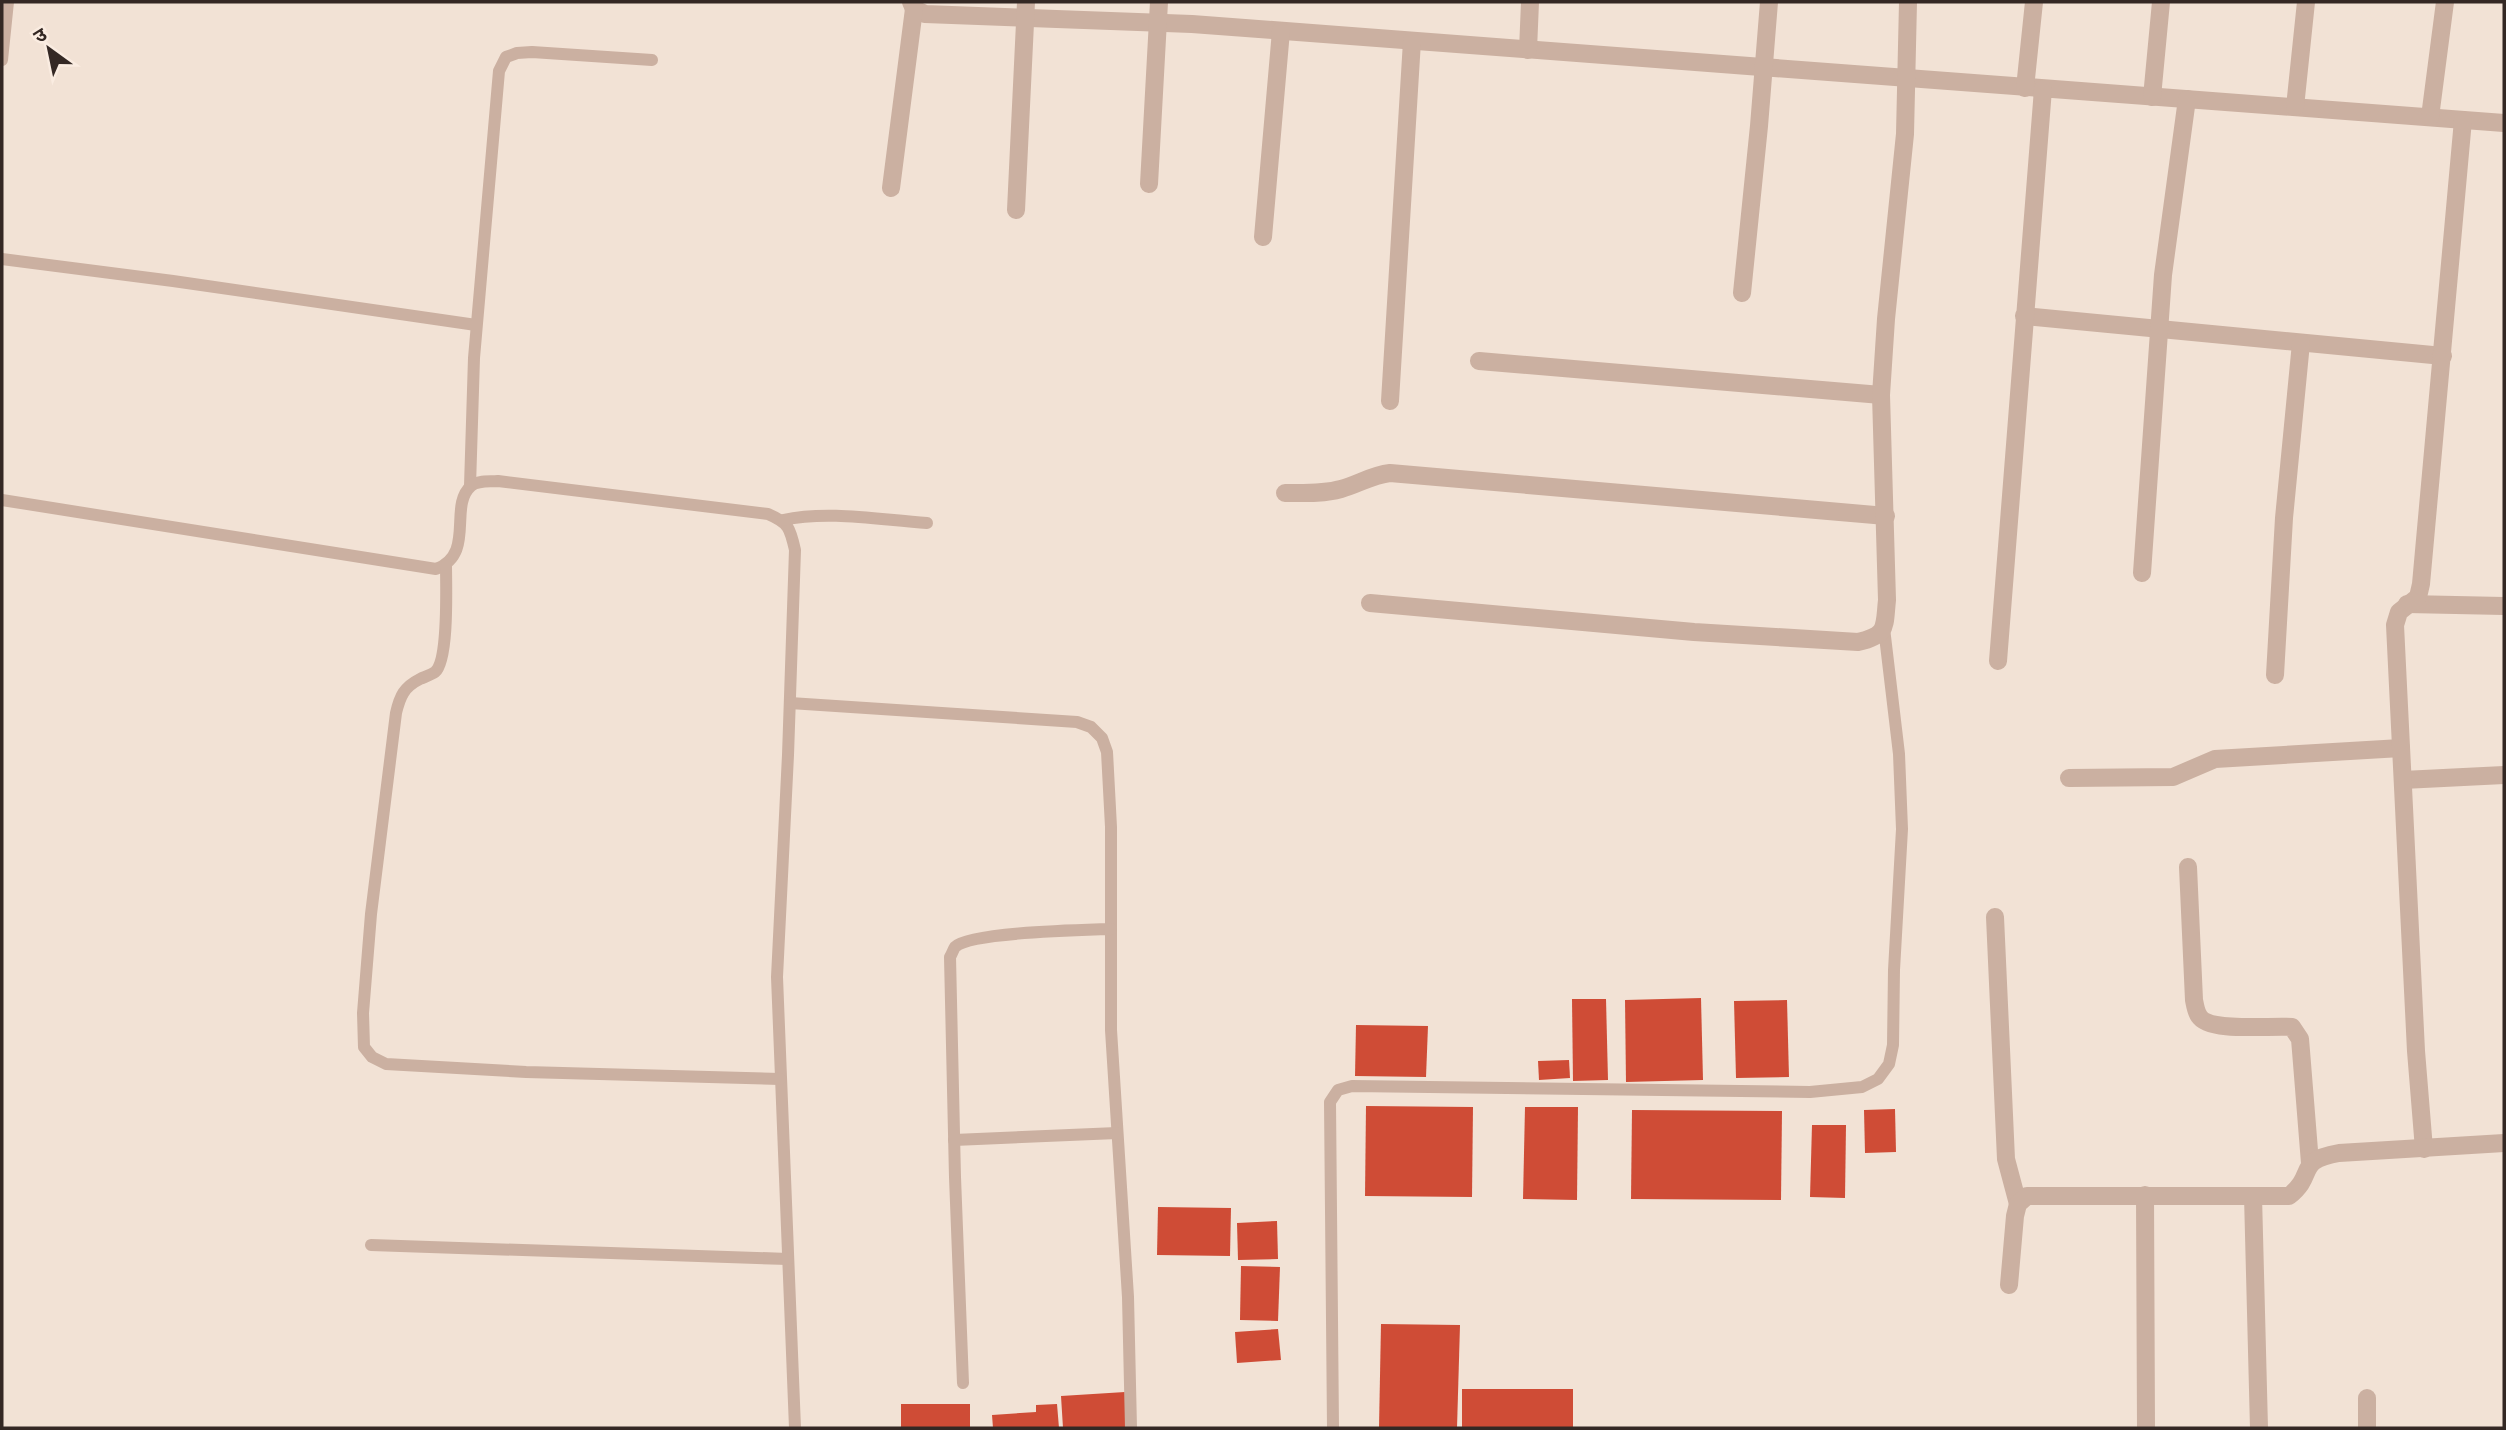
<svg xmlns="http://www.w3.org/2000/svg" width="2506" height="1430" font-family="'Fira Sans','Noto Sans Devanagari',sans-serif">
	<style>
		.building { fill: #cf4c36 }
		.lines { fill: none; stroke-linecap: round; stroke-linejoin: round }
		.lane { stroke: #cbb0a1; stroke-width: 12 }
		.street { stroke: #cbb0a1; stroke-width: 18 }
	</style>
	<rect width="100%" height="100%" fill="#f2e2d5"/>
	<g class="building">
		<path d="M 1701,998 L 1703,1080 L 1626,1082 L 1625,1000 Z"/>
		<path d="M 1572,999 L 1606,999 L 1608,1080 L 1573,1081 Z"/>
		<path d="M 1787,1000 L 1789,1077 L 1736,1078 L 1734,1001 Z"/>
		<path d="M 1356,1025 L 1428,1026 L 1426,1077 L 1355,1076 Z"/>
		<path d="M 1569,1060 L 1570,1078 L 1539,1080 L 1538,1061 Z"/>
		<path d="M 1366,1106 L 1473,1107 L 1472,1197 L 1365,1196 Z"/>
		<path d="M 1525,1107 L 1578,1107 L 1577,1200 L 1523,1199 Z"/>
		<path d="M 1895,1109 L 1896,1152 L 1865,1153 L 1864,1110 Z"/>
		<path d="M 1632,1110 L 1782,1111 L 1781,1200 L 1631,1199 Z"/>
		<path d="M 1812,1125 L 1846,1125 L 1845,1198 L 1810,1197 Z"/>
		<path d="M 1158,1207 L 1231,1208 L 1230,1256 L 1157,1255 Z"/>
		<path d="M 1277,1221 L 1278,1259 L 1238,1260 L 1237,1223 Z"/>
		<path d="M 1241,1266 L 1280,1267 L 1278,1321 L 1240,1320 Z"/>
		<path d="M 1381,1324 L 1460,1325 L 1457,1428 L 1379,1428 Z"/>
		<path d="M 1278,1329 L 1281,1360 L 1237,1363 L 1235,1332 Z"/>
		<rect x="1462" y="1389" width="111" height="39"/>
		<path d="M 1125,1392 L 1127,1428 L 1063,1428 L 1061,1396 Z"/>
		<rect x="901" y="1404" width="69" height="24"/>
		<path d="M 1057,1404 L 1059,1428 L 993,1428 L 992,1415 L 1036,1412 L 1036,1405 Z"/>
	</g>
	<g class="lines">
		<g class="lane">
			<path d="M 2,60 L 8,2"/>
			<path d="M 2,259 L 173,281 L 476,325"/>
			<path d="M 470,486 L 474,358 L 499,71 L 506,57 L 517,53 L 532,52 L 652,60"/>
			<path d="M 2,500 L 436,569 C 476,554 448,506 471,486 C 478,480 490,482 498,481 L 768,514 C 789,523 790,528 795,550 L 788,755 L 777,977 L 795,1428"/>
			<path d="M 783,520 C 829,510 880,520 927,523"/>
			<path d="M 446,565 C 446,585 449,660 435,672 C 431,675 424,677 420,679 C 404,687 400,696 396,713 L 371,914 L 363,1013 L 364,1047 L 372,1057 L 386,1064 L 526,1072 L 780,1079"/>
			<path d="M 790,703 L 1077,722 L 1091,727 L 1102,738 L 1107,752 L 1111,827 L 1111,1030 L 1128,1297 L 1131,1428"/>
			<path d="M 954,1140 L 1117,1133"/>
			<path d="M 371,1245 L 788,1259"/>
			<path d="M 963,1383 L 955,1177 L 950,957 C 952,954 953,950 955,947 C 970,932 1085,930 1111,929"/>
			<path d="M 1333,1428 L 1330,1102 L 1338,1090 L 1352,1086 L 1810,1092 L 1862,1087 L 1878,1079 L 1889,1064 L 1893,1045 L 1894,970 L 1902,829 L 1899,754 L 1884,628"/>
		</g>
		<g class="street">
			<path d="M 911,2 L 914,9 L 925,14 L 1192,24 L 2504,123"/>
			<path d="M 1528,50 L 1530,2"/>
			<path d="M 2025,88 L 2034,2"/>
			<path d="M 2152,97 L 2161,2"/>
			<path d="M 2295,107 L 2306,2"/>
			<path d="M 2430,117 L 2445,2"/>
			<path d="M 1149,184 L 1159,2"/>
			<path d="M 891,188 L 914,9"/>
			<path d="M 1016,210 L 1026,2"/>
			<path d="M 1263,237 L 1281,31"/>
			<path d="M 1742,293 L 1759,126 L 1769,2"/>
			<path d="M 2024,316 L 2443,356"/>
			<path d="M 1479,361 L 1881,395"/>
			<path d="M 1390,401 L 1412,41"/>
			<path d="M 1285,493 C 1303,493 1323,494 1341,489 C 1359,484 1372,475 1390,473 L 1886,516"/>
			<path d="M 2142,573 L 2163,275 L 2187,99"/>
			<path d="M 1370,603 L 1694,632 L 1858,642 C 1888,635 1884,628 1887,600 L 1881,395 L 1886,319 L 1905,134 L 1908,2"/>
			<path d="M 2407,604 L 2504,606"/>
			<path d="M 1998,661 L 2043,89"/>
			<path d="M 2275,675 L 2284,518 L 2301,343"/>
			<path d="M 2069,778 L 2173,777 L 2215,759 L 2401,748"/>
			<path d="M 2403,780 L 2504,775"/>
			<path d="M 2188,867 L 2194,1000 C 2195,1005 2196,1012 2199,1016 C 2209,1033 2272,1025 2292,1027 L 2300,1039 L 2301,1051 L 2310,1163"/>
			<path d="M 1995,917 L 2006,1159 L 2018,1204"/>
			<path d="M 2424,1149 L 2416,1051 L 2395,625 L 2399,612 L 2418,597 L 2421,584 L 2463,120"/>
			<path d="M 2145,1195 L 2146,1428"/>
			<path d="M 2253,1196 L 2259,1428"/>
			<path d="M 2009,1285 L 2015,1216 L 2018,1204 L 2027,1196 L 2289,1196 C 2317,1174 2294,1161 2339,1153 L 2504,1143"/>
			<path d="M 2367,1398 L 2367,1428"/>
		</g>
	</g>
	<rect width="2506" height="1430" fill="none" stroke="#342824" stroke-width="7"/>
	<g transform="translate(49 49) rotate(327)" stroke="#faece1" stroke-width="5" paint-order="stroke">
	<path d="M0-5L12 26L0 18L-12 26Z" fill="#342824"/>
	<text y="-10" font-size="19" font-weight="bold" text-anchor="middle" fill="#342824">उ</text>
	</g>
</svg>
